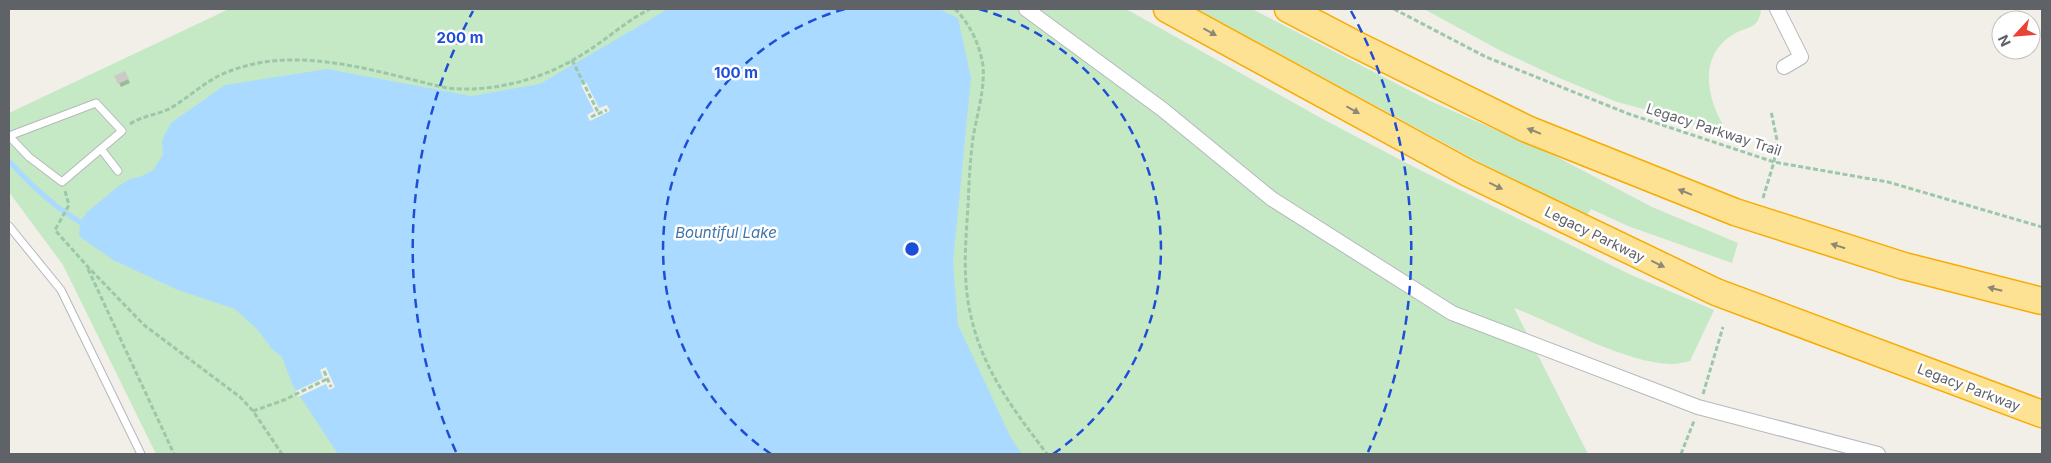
<svg xmlns="http://www.w3.org/2000/svg" width="2051" height="463" font-family="Inter,sans-serif">
	<style>
		.green { fill: #c5e8c5 }
		.water { fill: #aadaff }
		.pier { fill: #f1efe8 }
		.shadow { fill: #0003 }
		.lines { fill: none; stroke-linecap: round; stroke-linejoin: round }
		.stream { stroke: #aadaff; stroke-width: 5 }
		.building { fill: #cccac5 }
		.service-casing { stroke: #b5b8bc; stroke-width: 9 }
		.minor-casing { stroke: #b5b8bc; stroke-width: 16 }
		.motorway-casing { stroke: #f9ab00; stroke-width: 29 }
		.path { stroke: #9cc7a9; stroke-width: 3; stroke-dasharray: 5 2.5; stroke-linecap: butt }
		.service { stroke: #fff; stroke-width: 7 }
		.minor { stroke: #fff; stroke-width: 14 }
		.motorway { stroke: #fde293; stroke-width: 26 }
		.oneway { fill: #8e8975 }
		.ring { fill: none; stroke: #1d4ed8; stroke-width: 2.5; stroke-dasharray: 9 6 }
		.labels { text-anchor: middle; dominant-baseline: central; stroke-width: 5; stroke-linejoin: round; paint-order: stroke }
		.street-label { font-size: 14px; fill: #5f6368; stroke: #fff }
		.water-label { font-size: 15px; font-style: italic; fill: #4174aa; stroke: #fff }
		.centre { fill: #1d4ed8; stroke: #fff; stroke-width: 2.5 }
		.ring-label { font-size: 15px; text-anchor: middle; font-weight: bold; fill: #1d4ed8; stroke: #fff; stroke-width: 5; stroke-linejoin: round; paint-order: stroke }
	</style>
	<rect width="100%" height="100%" fill="#f1efe8"/>
	<g class="green">
		<path d="M 229,9 L 1126,9 L 1319,117 L 1412,166 L 1629,274 L 1714,310 L 1690,361 C 1684,362 1677,364 1671,364 C 1622,362 1560,325 1514,308 L 1588,454 L 156,454 L 63,265 L 9,192 L 9,113 Z"/>
		<path d="M 1197,9 L 1252,9 L 1428,100 L 1557,157 L 1652,207 L 1738,243 L 1732,263 L 1628,226 L 1591,209 L 1587,215 L 1483,164 Z"/>
		<path d="M 1424,9 L 1761,9 L 1761,10 C 1758,30 1749,25 1734,34 C 1698,55 1706,98 1725,128 L 1722,134 L 1670,116 L 1617,102 L 1557,77 L 1501,51 Z"/>
	</g>
	<path class="water" d="M 668,9 L 939,9 L 958,18 L 971,78 L 953,262 L 958,325 L 1011,438 L 1022,454 L 338,454 L 293,386 L 282,357 L 272,349 L 258,330 L 235,309 L 178,290 L 113,260 L 79,236 L 80,222 L 87,212 L 120,185 L 130,179 L 140,177 L 153,170 L 163,155 L 162,140 L 171,123 L 225,85 L 327,69 L 471,96 L 540,84 Z"/>
	<g class="pier">
		<path d="M 586,82 L 599,108 L 607,105 L 610,111 L 590,121 L 587,115 L 594,111 L 581,85 Z"/>
		<path d="M 326,367 L 335,387 L 329,390 L 326,384 L 298,397 L 296,391 L 323,378 L 320,370 Z"/>
	</g>
	<path class="shadow" d="M 125,73 L 130,83 L 121,87 L 116,77 Z"/>
	<g class="lines">
		<path class="stream" d="M 9,161 C 29,183 54,207 80,222"/>
	</g>
	<path class="building" d="M 125,71 L 129,79 L 118,84 L 114,76 Z"/>
	<g class="lines">
		<g class="service-casing">
			<g id="service">
				<path d="M 9,136 L 96,103 L 122,131 L 62,182 L 29,157 L 9,136"/>
				<path d="M 101,149 L 118,171"/>
				<path d="M 9,226 L 61,290 L 141,454"/>
			</g>
		</g>
		<g class="minor-casing">
			<g id="minor">
				<path d="M 1026,9 L 1162,109 L 1272,199 L 1452,313 L 1698,407 L 1878,454"/>
				<path d="M 1777,9 L 1801,57 L 1784,67"/>
			</g>
		</g>
		<g class="motorway-casing">
			<g id="motorway">
				<path d="M 1167,9 L 1468,173 L 1716,292 L 2042,414"/>
				<path d="M 1288,9 L 1357,45 L 1527,129 L 1735,212 L 1904,266 L 2042,301"/>
			</g>
		</g>
		<g class="path">
			<path d="M 955,9 C 970,24 980,45 983,66 C 985,90 977,114 973,138 C 970,160 969,183 968,206 C 966,238 963,269 968,301 C 978,364 1010,405 1047,454"/>
			<path d="M 1394,9 L 1486,57 L 1629,114 L 1774,162 L 1888,182 L 2042,227"/>
			<path d="M 572,60 L 599,114"/>
			<path d="M 591,117 L 607,110"/>
			<path d="M 130,124 C 142,116 156,115 169,109 C 190,97 207,79 230,71 C 300,44 379,73 447,88 C 493,93 544,79 583,54 C 606,40 626,21 650,9"/>
			<path d="M 65,191 L 69,205 L 55,230 L 88,267 L 144,325 L 240,397 L 253,411 L 282,454"/>
			<path d="M 1763,198 L 1774,162 L 1777,140 L 1771,111"/>
			<path d="M 88,269 L 174,454"/>
			<path d="M 324,371 L 331,387"/>
			<path d="M 1703,394 L 1723,327"/>
			<path d="M 253,411 L 284,400 L 327,379"/>
			<path d="M 1681,454 L 1694,421"/>
		</g>
		<use href="#service" class="service"/>
		<use href="#minor" class="minor"/>
		<use href="#motorway" class="motorway"/>
	</g>
	<defs><path id="oneway-solid" d="M-6-.8H1V-3.2L6.5 0L1 3.2V.8H-6Z" transform="scale(1.25)"/></defs>
	<g class="oneway">
		<use href="#oneway-solid" transform="translate(1210 32) rotate(29)"/>
		<use href="#oneway-solid" transform="translate(1353 110) rotate(29)"/>
		<use href="#oneway-solid" transform="translate(1534 131) rotate(-158)"/>
		<use href="#oneway-solid" transform="translate(1496 186) rotate(26)"/>
		<use href="#oneway-solid" transform="translate(1685 192) rotate(-158)"/>
		<use href="#oneway-solid" transform="translate(1838 246) rotate(-162)"/>
		<use href="#oneway-solid" transform="translate(1658 264) rotate(26)"/>
		<use href="#oneway-solid" transform="translate(1995 289) rotate(-166)"/>
	</g>
	<g class="ring">
		<path d="M771 454A249 249 0 0 1 845 9M979 9A249 249 0 0 1 1053 454"/>
		<path d="M456 452A499 499 0 0 1 473 11M1351 11A499 499 0 0 1 1368 452"/>
	</g>
	<g class="labels">
		<g class="street-label">
			<text transform="translate(1714 129) rotate(18)">Legacy Parkway Trail</text>
			<text transform="translate(1595 234) rotate(26)">Legacy Parkway</text>
			<text transform="translate(1969 387) rotate(21)">Legacy Parkway</text>
		</g>
		<g class="water-label">
			<text x="726" y="232">Bountiful Lake</text>
		</g>
	</g>
	<circle cx="912" cy="249" r="8" class="centre"/>
	<g class="ring-label">
		<text x="460" y="43">200 m</text>
		<text x="736" y="78">100 m</text>
	</g>
	<rect width="2051" height="463" fill="none" stroke="#5f6368" stroke-width="20"/>
	<g transform="translate(2016 35) rotate(244)"><circle r="24" fill="#ffffff" stroke="#bfc1c3"/>
	<path d="M0-4L9 19L0 12L-9 19Z" fill="#ea4335"/>
	<text y="-8" font-size="14" font-weight="bold" text-anchor="middle" fill="#5f6368">N</text>
	</g>
</svg>
